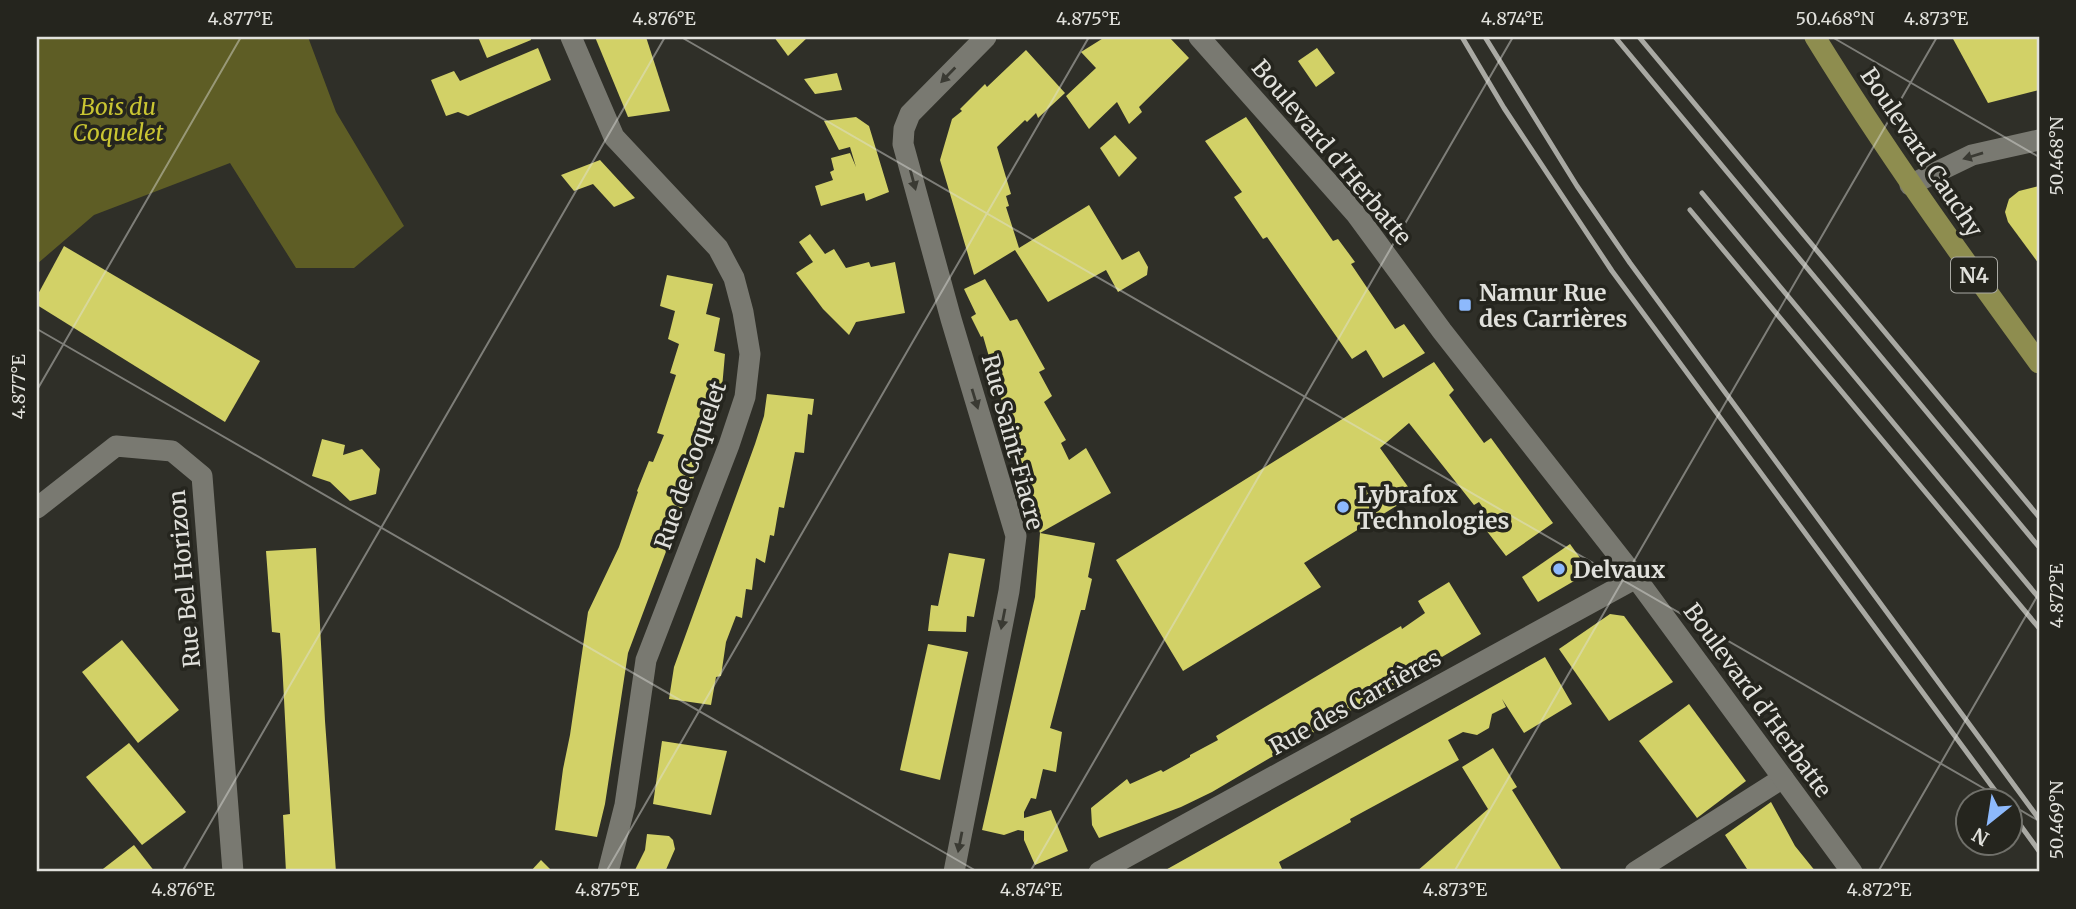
<svg xmlns="http://www.w3.org/2000/svg" width="2076" height="909" font-family="Merriweather,serif">
	<style>
		.forest { fill: #5e5d25 }
		.building { fill: #d2d167 }
		.lines { fill: none; stroke-linecap: round; stroke-linejoin: round }
		.lane { stroke: #797971; stroke-width: 21 }
		.street { stroke: #797971; stroke-width: 21 }
		.secondary { stroke: #797971; stroke-width: 21 }
		.primary { stroke: #8e8d4f; stroke-width: 21 }
		.rail { stroke: #a9a9a3; stroke-width: 5 }
		.oneway { fill: #3a3a33 }
		.ticks { fill: none; stroke: #e1e1dc; stroke-width: 2; stroke-opacity: 0.45 }
		.poi-dot { fill: #8db9fc; stroke: #25251e; stroke-width: 2.5 }
		.labels { text-anchor: middle; dominant-baseline: central; stroke-width: 7; stroke-linejoin: round; paint-order: stroke }
		.shield { fill: #25251e; stroke: #a9a9a3; stroke-width: 2 }
		.shield-label { font-size: 21px; font-weight: bold; fill: #e1e1dc }
		.park-label { font-size: 23px; font-style: italic; fill: #c9c532; stroke: #25251e }
		.street-label { font-size: 23px; fill: #e1e1dc; stroke: #25251e }
		.poi-label { font-size: 23px; font-weight: bold; fill: #e1e1dc; stroke: #25251e; text-anchor: start }
		.neatline { fill: none; stroke: #e1e1dc; stroke-width: 2.5 }
		.ticks-label { font-size: 18px; text-anchor: middle; fill: #e1e1dc }
	</style>
	<rect width="100%" height="100%" fill="#2f2f28"/>
	<path class="forest" d="M 37,37 L 308,37 L 336,112 L 404,226 L 354,268 L 296,268 L 230,163 L 94,215 L 37,264 Z"/>
	<g class="building">
		<path d="M 478,37 L 530,37 L 531,40 L 487,58 Z"/>
		<path d="M 595,37 L 646,37 L 670,111 L 628,117 Z"/>
		<path d="M 774,37 L 808,37 L 788,56 Z"/>
		<path d="M 1105,37 L 1169,37 L 1189,58 L 1139,107 L 1142,112 L 1129,124 L 1117,102 L 1089,129 L 1066,96 L 1096,68 L 1081,52 Z"/>
		<path d="M 1952,37 L 2039,37 L 2039,90 L 1988,103 Z"/>
		<path d="M 538,48 L 551,80 L 468,116 L 458,112 L 446,116 L 431,80 L 454,71 L 460,81 Z"/>
		<path d="M 1317,48 L 1335,73 L 1316,87 L 1298,61 Z"/>
		<path d="M 1026,50 L 1065,93 L 1038,118 L 1036,113 L 1027,122 L 1025,120 L 997,147 L 1011,194 L 1006,196 L 1009,206 L 1006,207 L 1019,248 L 1089,205 L 1122,260 L 1139,251 L 1148,267 L 1147,275 L 1118,292 L 1106,270 L 1048,302 L 1015,250 L 974,275 L 940,160 L 952,119 L 962,111 L 960,109 L 985,84 L 987,87 Z"/>
		<path d="M 837,73 L 842,90 L 815,94 L 804,79 Z"/>
		<path d="M 856,117 L 869,126 L 889,192 L 866,201 L 864,193 L 821,206 L 815,186 L 833,180 L 830,172 L 834,170 L 831,158 L 850,153 L 856,167 L 850,147 L 839,150 L 824,121 Z"/>
		<path d="M 1246,117 L 1333,241 L 1338,239 L 1355,262 L 1351,264 L 1395,329 L 1404,324 L 1425,353 L 1383,378 L 1366,350 L 1352,359 L 1267,237 L 1263,239 L 1234,197 L 1242,192 L 1205,141 Z"/>
		<path d="M 1115,135 L 1137,158 L 1119,177 L 1100,148 Z"/>
		<path d="M 600,160 L 635,198 L 614,207 L 593,184 L 574,191 L 561,175 Z"/>
		<path d="M 2039,186 L 2039,264 L 2008,222 L 2005,212 L 2009,199 L 2019,191 Z"/>
		<path d="M 810,234 L 825,254 L 834,249 L 846,268 L 869,262 L 871,267 L 895,262 L 905,313 L 856,322 L 849,335 L 823,309 L 796,273 L 813,262 L 799,242 Z"/>
		<path d="M 64,246 L 260,361 L 225,422 L 37,305 L 37,296 Z"/>
		<path d="M 667,275 L 713,284 L 706,314 L 720,318 L 714,351 L 725,354 L 722,388 L 716,418 L 628,653 L 605,804 L 597,837 L 555,830 L 563,769 L 570,735 L 588,612 L 619,547 L 638,492 L 637,491 L 649,461 L 653,462 L 664,435 L 657,433 L 676,375 L 670,373 L 679,344 L 668,339 L 675,311 L 660,306 Z"/>
		<path d="M 985,279 L 1010,321 L 1017,319 L 1045,369 L 1039,372 L 1052,396 L 1044,402 L 1066,440 L 1061,443 L 1069,460 L 1086,448 L 1111,493 L 1040,533 L 1095,543 L 1088,577 L 1092,579 L 1085,610 L 1081,610 L 1050,728 L 1062,732 L 1056,772 L 1043,769 L 1036,799 L 1031,798 L 1024,812 L 1024,818 L 1051,810 L 1068,851 L 1035,865 L 1024,840 L 1024,831 L 1018,830 L 1004,835 L 982,830 L 1035,597 L 1040,533 L 983,336 L 981,337 L 971,317 L 976,314 L 964,289 Z"/>
		<path d="M 1434,362 L 1454,390 L 1449,395 L 1484,443 L 1491,438 L 1553,523 L 1506,556 L 1486,530 L 1495,525 L 1479,502 L 1474,505 L 1409,423 L 1380,448 L 1414,495 L 1304,563 L 1321,587 L 1183,671 L 1116,560 Z"/>
		<path d="M 767,394 L 814,399 L 812,415 L 808,414 L 804,453 L 795,452 L 784,508 L 779,507 L 774,536 L 770,535 L 765,563 L 756,558 L 752,590 L 746,589 L 742,618 L 736,616 L 726,642 L 721,676 L 716,677 L 711,705 L 669,699 L 674,667 L 755,444 L 764,416 Z"/>
		<path d="M 322,439 L 345,445 L 343,455 L 362,449 L 380,469 L 376,494 L 350,501 L 330,482 L 312,476 Z"/>
		<path d="M 1570,544 L 1583,562 L 1581,577 L 1538,602 L 1522,577 Z"/>
		<path d="M 316,548 L 325,721 L 336,872 L 286,872 L 283,815 L 290,814 L 282,661 L 280,633 L 272,632 L 266,551 Z"/>
		<path d="M 949,553 L 985,559 L 974,617 L 967,616 L 966,632 L 928,631 L 931,605 L 938,606 Z"/>
		<path d="M 1449,582 L 1481,634 L 1212,792 L 1181,807 L 1099,838 L 1092,825 L 1091,808 L 1127,779 L 1130,784 L 1161,770 L 1163,772 L 1190,757 L 1190,755 L 1218,740 L 1216,736 L 1401,626 L 1402,629 L 1425,613 L 1418,601 Z"/>
		<path d="M 1610,614 L 1624,616 L 1673,682 L 1609,721 L 1559,649 Z"/>
		<path d="M 122,640 L 179,710 L 138,743 L 82,672 Z"/>
		<path d="M 928,644 L 968,652 L 940,780 L 900,770 Z"/>
		<path d="M 1545,657 L 1572,704 L 1524,733 L 1502,699 L 1506,707 L 1492,714 L 1489,728 L 1477,735 L 1463,732 L 1448,740 L 1459,760 L 1350,819 L 1351,822 L 1279,862 L 1282,869 L 1276,872 L 1162,872 Z"/>
		<path d="M 1689,704 L 1746,781 L 1697,818 L 1639,741 Z"/>
		<path d="M 662,741 L 727,751 L 711,815 L 653,804 Z"/>
		<path d="M 129,743 L 186,812 L 142,845 L 86,777 Z"/>
		<path d="M 1493,748 L 1517,787 L 1512,790 L 1563,872 L 1416,872 L 1488,809 L 1462,767 Z"/>
		<path d="M 1771,802 L 1795,846 L 1816,872 L 1749,872 L 1725,835 Z"/>
		<path d="M 647,834 L 669,836 L 673,840 L 675,849 L 665,872 L 634,872 L 645,850 Z"/>
		<path d="M 134,845 L 155,872 L 99,872 Z"/>
		<path d="M 541,860 L 553,872 L 530,872 Z"/>
	</g>
	<g class="lines">
		<path class="lane" d="M 1635,872 L 1783,778"/>
		<g class="street">
			<path d="M 571,37 L 614,137 L 718,248 L 734,278 L 743,312 L 750,354 L 745,397 L 729,445 L 646,660 L 625,805 L 608,872"/>
			<path d="M 1910,185 L 1972,155 L 2039,140"/>
			<path d="M 37,508 L 116,446 L 172,451 L 202,476 L 233,872"/>
			<path d="M 954,872 L 1009,591 L 1016,536 L 951,319 L 903,144 L 904,129 L 910,114 L 986,37"/>
			<path d="M 1099,872 L 1636,578"/>
		</g>
		<path class="secondary" d="M 1199,37 L 1356,214 L 1442,331 L 1636,578 L 1852,872"/>
		<path class="primary" d="M 1815,37 C 1884,149 1961,256 2039,363"/>
		<g class="rail">
			<path d="M 1462,37 L 1504,108 L 1612,271 L 2002,800"/>
			<path d="M 1485,37 L 1577,186 L 1630,263 L 2039,819"/>
			<path d="M 1615,37 L 2039,547"/>
			<path d="M 1639,37 L 2039,517"/>
			<path d="M 1702,193 L 2039,598"/>
			<path d="M 1690,210 L 2039,628"/>
			<path d="M 2010,811 L 2039,851"/>
		</g>
	</g>
	<defs><path id="oneway-solid" d="M-6-.8H1V-3.2L6.5 0L1 3.2V.8H-6Z" transform="scale(1.75)"/></defs>
	<g class="oneway">
		<use href="#oneway-solid" transform="translate(948 75) rotate(134)"/>
		<use href="#oneway-solid" transform="translate(1973 156) rotate(163)"/>
		<use href="#oneway-solid" transform="translate(913 180) rotate(75)"/>
		<use href="#oneway-solid" transform="translate(975 399) rotate(73)"/>
		<use href="#oneway-solid" transform="translate(1003 619) rotate(101)"/>
		<use href="#oneway-solid" transform="translate(960 842) rotate(101)"/>
	</g>
	<path class="ticks" d="M 681,37 L 2004,800M 1832,37 L 2039,157M 37,329 L 978,872M 37,390 L 241,37M 2010,804 L 2039,821M 182,872 L 665,37M 606,872 L 1089,37M 1030,872 L 1513,37M 1454,872 L 1937,37M 1878,872 L 2039,593"/>
	<g class="poi-dot">
		<rect x="1458" y="298" width="14" height="14" rx="3.5"/>
		<circle cx="1343" cy="507" r="7"/>
		<circle cx="1559" cy="569" r="7"/>
	</g>
	<g class="labels">
		<rect class="shield" x="1951" y="257.5" width="46" height="35" rx="5"/>
		<g class="shield-label">
			<text x="1974" y="275">N4</text>
		</g>
		<g class="park-label">
			<text x="118" y="106">Bois du<tspan x="118" dy="26">Coquelet</tspan></text>
		</g>
		<g class="street-label">
			<text transform="translate(1332 152) rotate(50)">Boulevard d'Herbatte</text>
			<text transform="translate(1922 152) rotate(56)">Boulevard Cauchy</text>
			<text transform="translate(1013 442) rotate(75)">Rue Saint-Fiacre</text>
			<text transform="translate(690 465) rotate(-71)">Rue de Coquelet</text>
			<text transform="translate(184 579) rotate(-95)">Rue Bel Horizon</text>
			<text transform="translate(1758 700) rotate(54)">Boulevard d'Herbatte</text>
			<text transform="translate(1355 702) rotate(-29)">Rue des Carrières</text>
		</g>
		<g class="poi-label">
			<text x="1479" y="292">Namur Rue<tspan x="1479" dy="26">des Carrières</tspan></text>
			<text x="1357" y="494">Lybrafox<tspan x="1357" dy="26">Technologies</tspan></text>
			<text x="1573" y="569">Delvaux</text>
		</g>
	</g>
	<rect width="2076" height="909" fill="none" stroke="#25251e" stroke-width="77"/>
	<g transform="translate(1989 822) rotate(210)"><circle r="33" fill="#25251e" stroke="#70706a" stroke-width="2"/>
	<path d="M0-5L12 26L0 18L-12 26Z" fill="#8db9fc"/>
	<text y="-10" font-size="19" font-weight="bold" text-anchor="middle" fill="#e1e1dc">N</text>
	</g>
	<rect x="38" y="38" width="2000" height="832" class="neatline"/>
	<g class="ticks-label">
		<text x="240" y="25">4.877°E</text>
		<text x="664" y="25">4.876°E</text>
		<text x="1088" y="25">4.875°E</text>
		<text x="1512" y="25">4.874°E</text>
		<text x="1835" y="25">50.468°N</text>
		<text x="1936" y="25">4.873°E</text>
		<text transform="translate(2057 156) rotate(-90)" y="6">50.468°N</text>
		<text transform="translate(19 387) rotate(-90)" y="6">4.877°E</text>
		<text transform="translate(2057 596) rotate(-90)" y="6">4.872°E</text>
		<text transform="translate(2057 820) rotate(-90)" y="6">50.469°N</text>
		<text x="183" y="896">4.876°E</text>
		<text x="607" y="896">4.875°E</text>
		<text x="1031" y="896">4.874°E</text>
		<text x="1455" y="896">4.873°E</text>
		<text x="1879" y="896">4.872°E</text>
	</g>
</svg>
